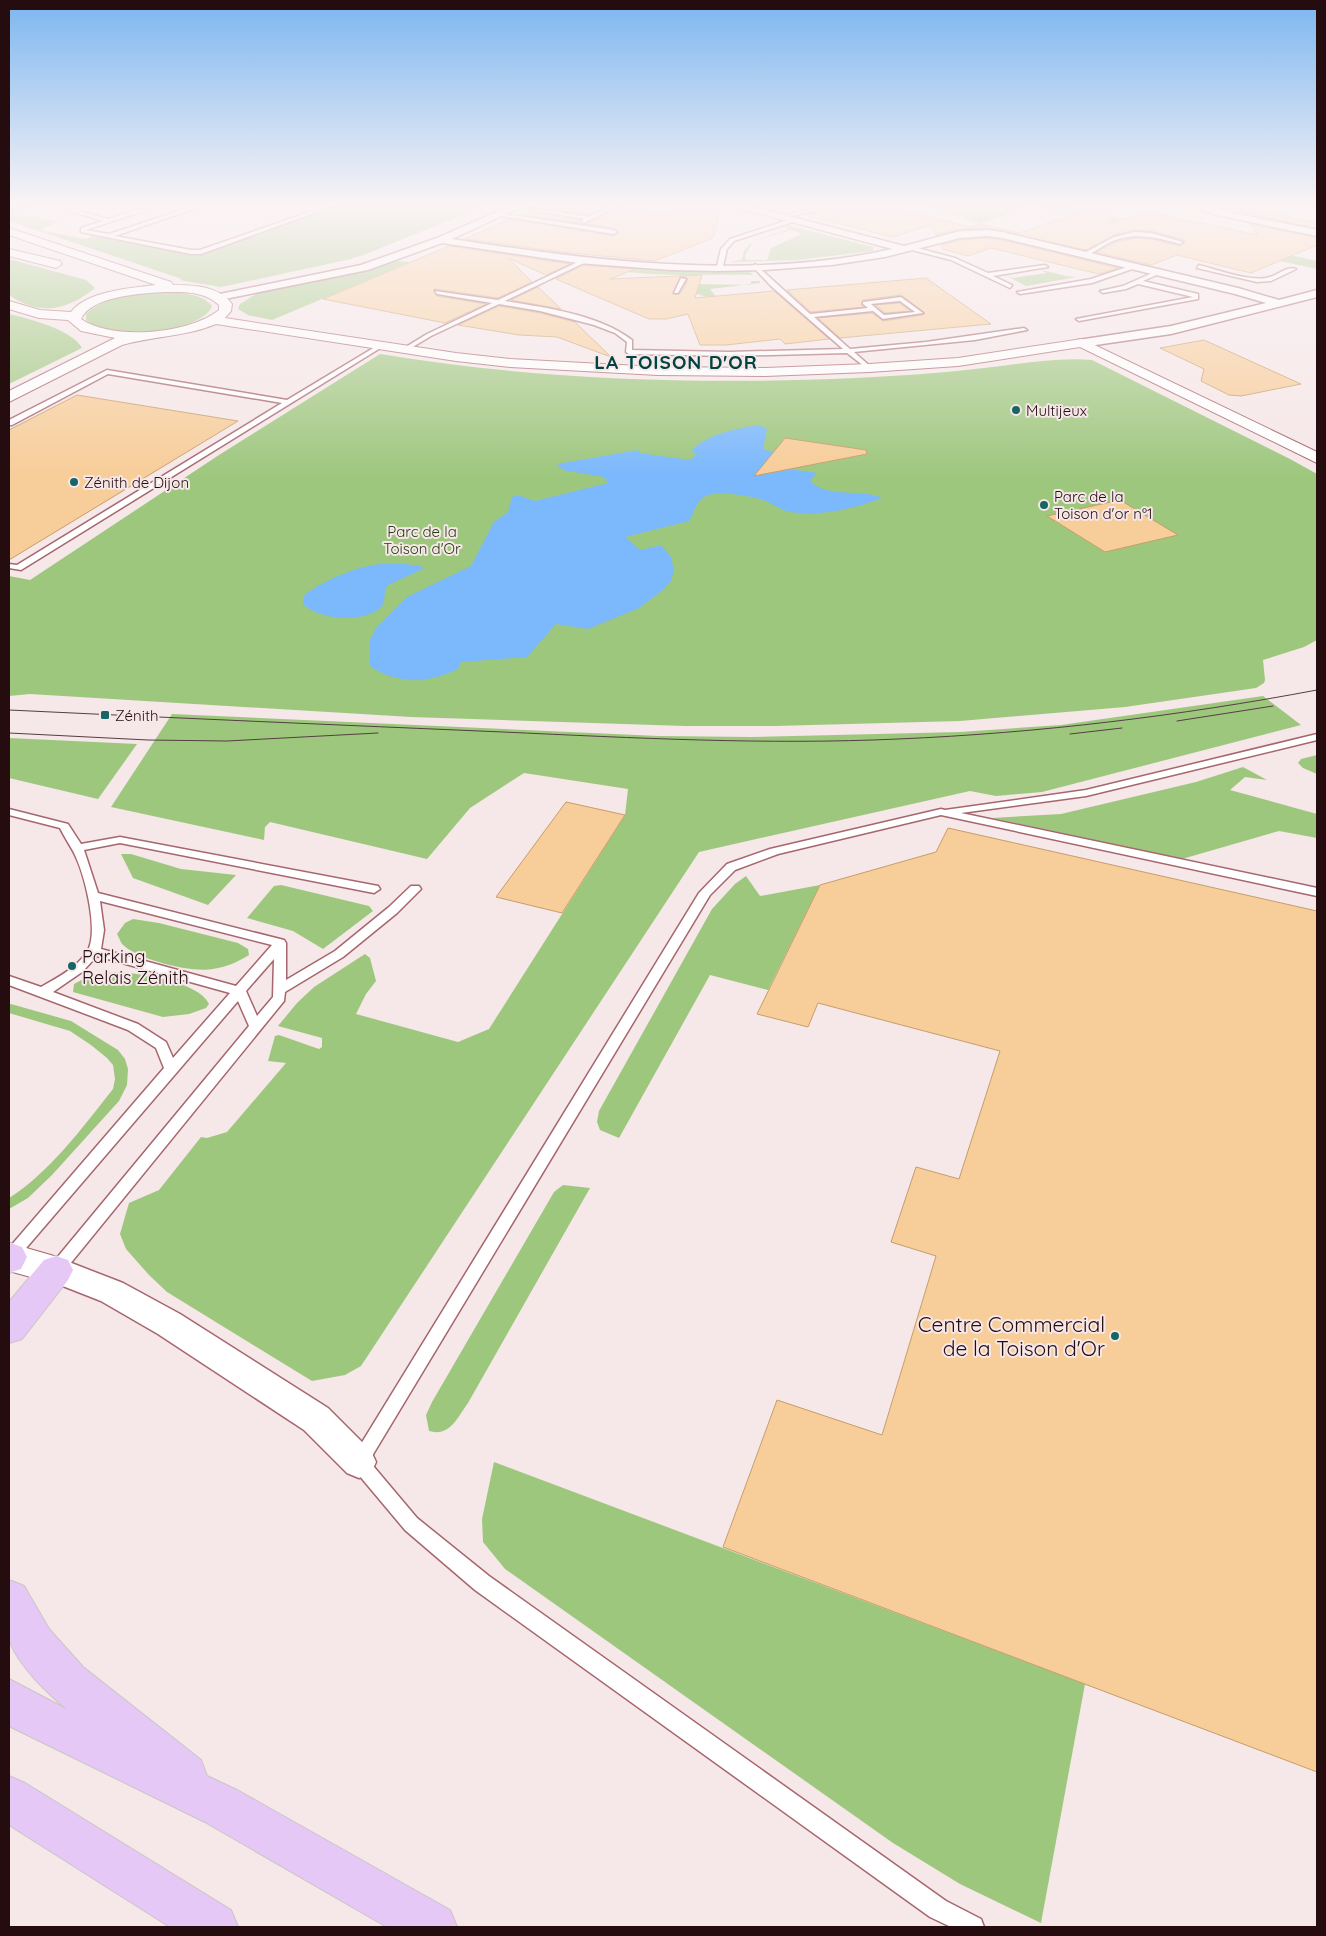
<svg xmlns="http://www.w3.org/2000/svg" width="1326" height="1936" font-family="Quicksand,sans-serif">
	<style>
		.green { fill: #9ec77e }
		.water { fill: #7bb8fc }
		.building { fill: #f7cd99; stroke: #c69e6b; fill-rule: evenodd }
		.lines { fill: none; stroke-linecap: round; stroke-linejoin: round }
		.service-casing { stroke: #a6666e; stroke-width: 3 }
		.minor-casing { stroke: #a6666e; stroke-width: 3 }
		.tertiary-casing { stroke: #a6666e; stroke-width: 2 }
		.trunk-casing { stroke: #cac5c5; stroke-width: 2 }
		.service { fill: #fff; fill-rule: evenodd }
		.minor { fill: #fff; fill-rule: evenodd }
		.tertiary { fill: #fff; fill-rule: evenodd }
		.trunk { fill: #e6c8f7; fill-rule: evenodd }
		.tram { stroke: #543e41; stroke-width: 1 }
		.poi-dot { fill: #186664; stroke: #f6e7e8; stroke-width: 2 }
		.labels { text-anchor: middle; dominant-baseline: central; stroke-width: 4; stroke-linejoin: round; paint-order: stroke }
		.far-poi-label { font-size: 15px; fill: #240c0f; stroke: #f6e7e8; text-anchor: start }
		.far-park-label { font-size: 15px; fill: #263c12; stroke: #f6e7e8 }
		.poi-label { font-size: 18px; fill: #240c0f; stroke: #f6e7e8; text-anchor: start }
		.far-district-label { font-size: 19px; font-weight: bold; letter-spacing: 1px; fill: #004442; stroke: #f6e7e8 }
		.near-poi-label { font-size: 21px; fill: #240c0f; stroke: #f6e7e8; text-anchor: end }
	</style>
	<rect width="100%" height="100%" fill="#f6e7e8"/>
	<g class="green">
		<path d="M 13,205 L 37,206 L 11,216 L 33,216 L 57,222 L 40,230 L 85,239 L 93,236 L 200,255 L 339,205 L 487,205 L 366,254 L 351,259 L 221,287 L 179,280 L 182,279 L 9,221 L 9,206 Z"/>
		<path d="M 910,205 L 1062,205 L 1317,261 L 1317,269 L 1031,206 L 979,224 L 962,218 L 964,217 Z"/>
		<path d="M 787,225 L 873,247 L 873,251 L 798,260 L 729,262 L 742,260 L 744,251 L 750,244 L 752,244 L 745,255 L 746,260 L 767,260 L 771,248 L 802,234 L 791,230 L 754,241 L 788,229 L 783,226 Z"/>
		<path d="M 9,259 L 86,280 L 95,288 C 66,311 40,316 9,295 Z"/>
		<path d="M 397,261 L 410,262 L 272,320 L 248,315 L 238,309 L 240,304 L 256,294 Z"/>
		<path d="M 596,267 L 677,271 L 749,271 L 753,275 C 701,274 646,278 596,267 Z"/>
		<path d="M 1042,270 L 1066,276 L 1077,277 L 1026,286 L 1005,275 L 1013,278 L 1046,273 Z"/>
		<path d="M 685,281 L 692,281 L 692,284 L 751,285 L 751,281 L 760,281 L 760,283 L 710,289 L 718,299 L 715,300 L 692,292 L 694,287 L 683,286 Z"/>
		<path d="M 159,293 C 176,293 200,291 212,306 C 201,335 107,339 86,320 L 86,314 C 106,296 134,295 159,293 Z"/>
		<path d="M 9,314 C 29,319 72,329 82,348 L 9,384 Z"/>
		<path d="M 380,354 C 537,380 697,385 855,378 C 898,376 941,373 984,368 C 1020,364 1056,357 1092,360 L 1290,459 L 1317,474 L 1317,640 L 1304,647 L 1263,660 L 1265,680 L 1264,683 L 1256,688 L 1125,707 L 960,721 L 775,726 L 685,726 L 411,717 L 30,694 L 9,696 L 9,576 L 30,580 L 219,455 Z"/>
		<path d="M 1263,696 L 1301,725 L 1042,792 L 996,796 L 970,791 L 699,852 L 361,1366 L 345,1375 L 312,1381 L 167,1292 L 149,1275 L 126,1249 L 120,1234 L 129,1203 L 159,1190 L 201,1137 L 207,1138 L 227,1132 L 286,1063 L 268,1061 L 275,1036 L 279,1035 L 319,1049 L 322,1047 L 322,1038 L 278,1026 L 297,1003 L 314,987 L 365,954 L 370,958 L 376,981 L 366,994 L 356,1014 L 458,1042 L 489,1029 L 625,815 L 628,789 L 524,773 L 470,808 L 427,859 L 270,822 L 265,827 L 264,840 L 111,807 L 172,714 L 659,736 L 751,737 L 960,732 L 1061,725 Z"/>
		<path d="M 9,738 L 137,744 L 98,799 L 9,778 Z"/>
		<path d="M 1317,755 L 1317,774 L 1303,768 L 1298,763 L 1301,759 Z"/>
		<path d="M 1243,767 L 1267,780 L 1245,777 L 1230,790 L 1317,814 L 1317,838 L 1279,831 L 1182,859 L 992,818 L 1061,814 L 1196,782 Z"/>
		<path d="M 121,854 L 131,854 L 181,869 L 236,875 L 208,905 L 133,878 Z"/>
		<path d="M 746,876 L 760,896 L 820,885 L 768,990 L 710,975 L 619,1138 L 600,1130 L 597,1122 L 599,1111 L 712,909 L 735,884 Z"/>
		<path d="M 281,885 L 369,906 L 373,911 L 323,949 L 293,931 L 247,918 L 274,886 Z"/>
		<path d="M 133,919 L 159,923 L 238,943 L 248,949 L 249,955 C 238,962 226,967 213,969 C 191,973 138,960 122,944 C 120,941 119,937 117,934 L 125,923 Z"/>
		<path d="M 115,972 C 138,973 198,981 209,1004 L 206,1008 L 189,1014 L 163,1017 L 73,992 L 74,984 L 89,976 Z"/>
		<path d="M 11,1004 L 71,1021 L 118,1050 L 125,1059 L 128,1069 L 127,1085 L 119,1101 L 52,1175 L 28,1198 L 9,1209 L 9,1198 C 48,1174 84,1126 113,1089 L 115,1079 L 113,1065 L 107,1058 L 91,1045 L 70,1031 L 9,1013 L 9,1005 Z"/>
		<path d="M 563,1185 L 590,1188 L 468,1403 C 457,1418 450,1437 429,1431 L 426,1415 L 432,1402 L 554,1192 Z"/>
		<path d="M 494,1462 L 1085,1684 L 1041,1923 L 960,1884 L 893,1843 L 505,1569 L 483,1542 L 482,1519 Z"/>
	</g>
	<g class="water">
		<path d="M 759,425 L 767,429 L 763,449 L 778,454 L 779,471 L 790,469 L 817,473 L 810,481 C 828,499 861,488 882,498 C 855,508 821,517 791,512 C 781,511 772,503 763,500 C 750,496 713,489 703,498 C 696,503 693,514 689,521 L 625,537 L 640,550 L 661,545 L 671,557 L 674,570 L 671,581 L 663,590 L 639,608 L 588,629 L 556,624 L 527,657 L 461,662 L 458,669 C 429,683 397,685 370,666 L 370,640 L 376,628 L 407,597 L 471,566 L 494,522 L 508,512 L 512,497 L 517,495 L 535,501 L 608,483 L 604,477 L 563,470 L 557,464 L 638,450 L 640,453 L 690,460 L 696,455 L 692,450 C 710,433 735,429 759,425 Z"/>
		<path d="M 404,564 L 421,566 L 423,569 L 388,585 C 382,592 387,601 381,607 C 364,624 319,620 303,604 L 304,596 C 318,583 354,568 373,565 C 383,563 394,564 404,564 Z"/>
	</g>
	<g class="building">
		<path d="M 542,205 L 597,205 L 605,207 L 589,215 L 537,207 Z"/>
		<path d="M 670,205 L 722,205 L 713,238 L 655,261 L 561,252 L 465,239 L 510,219 L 614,236 L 619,233 L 615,228 L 586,224 L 620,207 L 669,214 Z"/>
		<path d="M 840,205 L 903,205 L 904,211 L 970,227 L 979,224 L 1019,233 L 1085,211 L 1086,205 L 1112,205 L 1109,224 L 1146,212 L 1258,235 L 1250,224 L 1317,238 L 1317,245 L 1251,273 L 1177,255 L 1151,265 L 1096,252 L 1117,242 L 1134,238 L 1152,239 L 1180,246 L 1185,242 L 1184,240 L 1151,231 L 1134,230 L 1114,235 L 1086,250 L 987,228 L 960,229 L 936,235 L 931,225 L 893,237 L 805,215 Z"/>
		<path d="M 1237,206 L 1317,223 L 1317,228 L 1243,213 Z"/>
		<path d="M 529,211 L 579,220 L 581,223 L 521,215 Z"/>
		<path d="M 987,238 L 1002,240 L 1118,268 L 1099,274 L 991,248 L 968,256 L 943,249 L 941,245 L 960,240 Z"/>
		<path d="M 449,246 L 570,264 L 546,275 L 508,258 L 532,282 L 498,298 L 434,289 L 437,296 L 486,304 L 445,323 L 323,299 Z"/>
		<path d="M 583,265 L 635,269 L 610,279 L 702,275 L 695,298 L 774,291 L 829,339 L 785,344 L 780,339 L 726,345 L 700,345 L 688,314 L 666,319 L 649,319 L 556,279 ZM 681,276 L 686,277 L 688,280 L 680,294 L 673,294 Z"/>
		<path d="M 926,278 L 991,324 L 840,338 L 818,318 L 872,313 L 883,321 L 923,315 L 925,313 L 901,295 L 863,300 L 861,304 L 863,307 L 811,312 L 787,290 Z"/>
		<path d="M 538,287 L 561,309 L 511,300 Z"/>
		<path d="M 899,303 L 910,311 L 885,313 L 876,305 Z"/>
		<path d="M 499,306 L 540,313 L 575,322 L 611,357 L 557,337 L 519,335 L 458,325 Z"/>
		<path d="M 1204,340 L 1301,384 L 1241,396 L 1229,395 L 1201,381 L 1204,369 L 1160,348 Z"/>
		<path d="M 77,395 L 238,421 L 9,560 L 9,430 Z"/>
		<path d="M 785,438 L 866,450 L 867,454 L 754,476 Z"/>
		<path d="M 1120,500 L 1178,535 L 1105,552 L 1047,516 Z"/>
		<path d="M 566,802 L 625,815 L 562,913 L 496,897 Z"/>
		<path d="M 948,828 L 1317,911 L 1317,1772 L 723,1547 L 777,1400 L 882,1435 L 936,1256 L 891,1242 L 916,1167 L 959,1179 L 1000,1051 L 818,1003 L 808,1027 L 757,1014 L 820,885 L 936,852 Z"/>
	</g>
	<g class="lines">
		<g class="service-casing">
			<g id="service">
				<path d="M 72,205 L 78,205 L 75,209 L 79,211 L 108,219 L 153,205 L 161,205 L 86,230 L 109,234 L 197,205 L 205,205 L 115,236 L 191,250 L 200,250 L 329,205 L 336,205 L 201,254 L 191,254 L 81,232 L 81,228 L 103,221 L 71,211 Z"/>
				<path d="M 613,205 L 619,205 L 584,223 L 581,221 L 584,219 L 527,209 L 529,208 L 589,217 Z"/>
				<path d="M 829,205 L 838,205 L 779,219 L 776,217 Z"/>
				<path d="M 497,213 L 614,230 L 617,232 L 614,234 L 495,215 Z"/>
				<path d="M 794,218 L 796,221 L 734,241 L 727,249 L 723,266 L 720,268 L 717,266 L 721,249 L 730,239 Z"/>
				<path d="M 1134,232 L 1151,233 L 1183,242 L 1180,244 C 1154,237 1132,231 1107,244 C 1101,247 1096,251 1090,254 L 1085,256 L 1082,254 L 1114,237 Z"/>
				<path d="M 910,246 L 955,258 L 988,273 L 1045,265 L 1048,267 L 993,276 L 1012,285 L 1010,288 L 951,260 L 908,249 Z"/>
				<path d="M 584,259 L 586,262 L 505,301 C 547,308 597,314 632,340 L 632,350 L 729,352 L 843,349 L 771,286 L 753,267 L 755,264 L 810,314 L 868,308 L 863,304 L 863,302 L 901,297 L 923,313 L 883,319 L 873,311 L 814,317 L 850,349 L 926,342 L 1024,328 L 1027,330 L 975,340 L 854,352 L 871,367 L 872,368 L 869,370 L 847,353 L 729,356 L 629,354 L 626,352 L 627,342 L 615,333 L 594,325 L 540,311 L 499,304 L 431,336 L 406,351 L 401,350 L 427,334 L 492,303 L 437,294 L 435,291 L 498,300 ZM 900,301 L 915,312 L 884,315 L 871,304 Z"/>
				<path d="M 1136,264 L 1138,267 L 1092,283 L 1020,294 L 1017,292 L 1091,279 Z"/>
				<path d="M 1199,265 C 1218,270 1248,281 1266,278 C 1276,277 1287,265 1296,269 L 1271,281 L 1257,282 L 1197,268 Z"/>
				<path d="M 1159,270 L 1161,273 L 1143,281 L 1198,294 L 1198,299 L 1079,321 L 1076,319 L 1193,297 L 1138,284 L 1126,289 L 1103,293 L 1100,291 L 1123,286 Z"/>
				<path d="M 681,278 L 686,279 L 678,293 L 674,293 Z"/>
				<path d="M 380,344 L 382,345 L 382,347 L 21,570 L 9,568 L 9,564 L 17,565 L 282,403 L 108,374 L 12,425 L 9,425 L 9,420 L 107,370 L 287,400 Z"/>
				<path d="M 1317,734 L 1317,740 L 1086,796 L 961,813 L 1317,888 L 1317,896 L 941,815 L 778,854 L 735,870 L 710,895 L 369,1461 L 417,1518 L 489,1576 L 946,1901 L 981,1919 L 984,1927 L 951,1927 L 930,1917 L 475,1590 L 405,1530 L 353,1468 L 350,1462 L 699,893 L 727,864 L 770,849 L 941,809 L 945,810 L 1086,790 Z"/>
				<path d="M 9,809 L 68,824 L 81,844 L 120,837 L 378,886 L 380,889 L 374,893 L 120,843 L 84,850 L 98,893 L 284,940 L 286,943 L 286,980 L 335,951 L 389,907 L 411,886 L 419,886 L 421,889 L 397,913 L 343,957 L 285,992 L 284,1001 L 61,1275 L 56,1276 L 51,1275 L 48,1270 L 51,1265 L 249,1026 L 238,1001 L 15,1261 L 9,1263 L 9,1248 L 164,1068 L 156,1048 L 128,1030 L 9,985 L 9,976 L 41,987 C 57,978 76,968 87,952 C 100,932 84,871 73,851 C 69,844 64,836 60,828 L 9,815 ZM 100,901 L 272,945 L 236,986 L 101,949 L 104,930 ZM 97,956 L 230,993 L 173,1058 L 166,1042 L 138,1024 L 53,992 L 82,972 ZM 274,959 L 273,997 L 257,1016 L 246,991 Z"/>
			</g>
		</g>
		<g class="minor-casing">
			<g id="minor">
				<path d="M 512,205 L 526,205 L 452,239 C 594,261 750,281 892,249 L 729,205 L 746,205 L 904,246 L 960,231 L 987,230 L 1002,232 L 1238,288 L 1279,300 L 1317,290 L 1317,297 L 1171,334 L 1082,347 L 1078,346 L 1076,343 L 1078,340 L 1171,326 L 1266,303 L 1235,294 L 1002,238 L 987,236 L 960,238 L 885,257 L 832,265 L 764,270 L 717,271 L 671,270 L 578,263 L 442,243 L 368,270 L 220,300 L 214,297 L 220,294 L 361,265 L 437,238 Z"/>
				<path d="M 1197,205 L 1209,205 L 1237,214 L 1317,230 L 1317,236 L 1217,215 L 1204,211 Z"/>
				<path d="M 56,1257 L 123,1283 L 180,1314 L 328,1408 L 371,1451 L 376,1462 L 371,1473 L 359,1478 L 347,1473 L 304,1430 L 158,1334 L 101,1301 L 45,1279 L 40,1270 L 45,1261 Z"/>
			</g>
		</g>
		<g class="tertiary-casing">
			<g id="tertiary">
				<path d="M 9,228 L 171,282 L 173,285 C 194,285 219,286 232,304 L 231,311 L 225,318 L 456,353 L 510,359 L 658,367 L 765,368 L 869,364 L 958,358 L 1082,339 L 1317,452 L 1317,463 L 1080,347 L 958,366 L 869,372 L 765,376 L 658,375 L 510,367 L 456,361 L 216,324 C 185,337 153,336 122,345 L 9,402 L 9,391 L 115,338 L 81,331 L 68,320 L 39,318 L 9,309 L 9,301 L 40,310 L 71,312 C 87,291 131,288 156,285 L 9,235 ZM 165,292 C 184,292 204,291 219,305 L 219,310 C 189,334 113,341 81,319 C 91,296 143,293 165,292 Z"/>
				<path d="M 9,249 L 60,261 L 62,264 L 56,268 L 9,256 Z"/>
				<path d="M 9,1243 L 68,1260 L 73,1270 L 68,1280 L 56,1284 L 9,1271 Z"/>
			</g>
		</g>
		<g class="trunk-casing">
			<g id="trunk">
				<path d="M 10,1243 L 22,1247 L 27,1257 L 21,1269 L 9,1273 Z"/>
				<path d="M 56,1256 L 68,1260 L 73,1270 L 68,1280 L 22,1339 L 9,1343 L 9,1302 L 44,1260 Z"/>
				<path d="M 9,1580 L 24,1586 L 49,1629 L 83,1667 L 201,1760 L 207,1776 L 237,1790 L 450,1910 L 457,1927 L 387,1927 L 205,1822 L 9,1726 L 9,1679 L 68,1710 C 48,1694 19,1666 10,1642 C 6,1633 8,1592 9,1580 Z"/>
				<path d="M 9,1776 L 25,1783 L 231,1910 L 238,1927 L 170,1927 L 9,1825 Z"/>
			</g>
		</g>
		<use href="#service" class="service"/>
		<use href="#minor" class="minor"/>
		<use href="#tertiary" class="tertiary"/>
		<use href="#trunk" class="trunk"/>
		<g class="tram">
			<path d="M 9,710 C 174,718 338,725 503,732 C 635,738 766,745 898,739 C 1039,733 1179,716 1317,690"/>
			<path d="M 1177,721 L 1273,706"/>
			<path d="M 9,733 L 148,740 L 227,741 L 378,733"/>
			<path d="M 1070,734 L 1122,728"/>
		</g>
	</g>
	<linearGradient id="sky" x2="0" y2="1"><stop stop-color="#7cb6f0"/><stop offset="0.43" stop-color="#fbf4f5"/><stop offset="1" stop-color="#fbf4f5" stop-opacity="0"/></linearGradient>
	<rect width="1326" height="476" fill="url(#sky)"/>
	<g class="poi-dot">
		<circle cx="1016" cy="410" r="5"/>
		<circle cx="74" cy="482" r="5"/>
		<circle cx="1044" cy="505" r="5"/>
		<rect x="100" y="710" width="10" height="10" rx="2.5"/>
		<circle cx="72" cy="966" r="5"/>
		<circle cx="1115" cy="1336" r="5"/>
	</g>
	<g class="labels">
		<g class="far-poi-label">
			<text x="1026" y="410">Multijeux</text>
			<text x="84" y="482">Zénith de Dijon</text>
			<text x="1054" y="496">Parc de la<tspan x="1054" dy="17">Toison d'or n°1</tspan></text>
			<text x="115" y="715">Zénith</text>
		</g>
		<g class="far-park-label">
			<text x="422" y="531">Parc de la<tspan x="422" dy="17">Toison d'Or</tspan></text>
		</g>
		<g class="poi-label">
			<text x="82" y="956">Parking<tspan x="82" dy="21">Relais Zénith</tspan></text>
		</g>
		<g class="far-district-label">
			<text x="676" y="362">LA TOISON D'OR</text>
		</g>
		<g class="near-poi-label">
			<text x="1105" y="1324">Centre Commercial<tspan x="1105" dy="24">de la Toison d'Or</tspan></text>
		</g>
	</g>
	<rect width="1326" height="1936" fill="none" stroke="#240c0f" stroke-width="20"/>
</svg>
